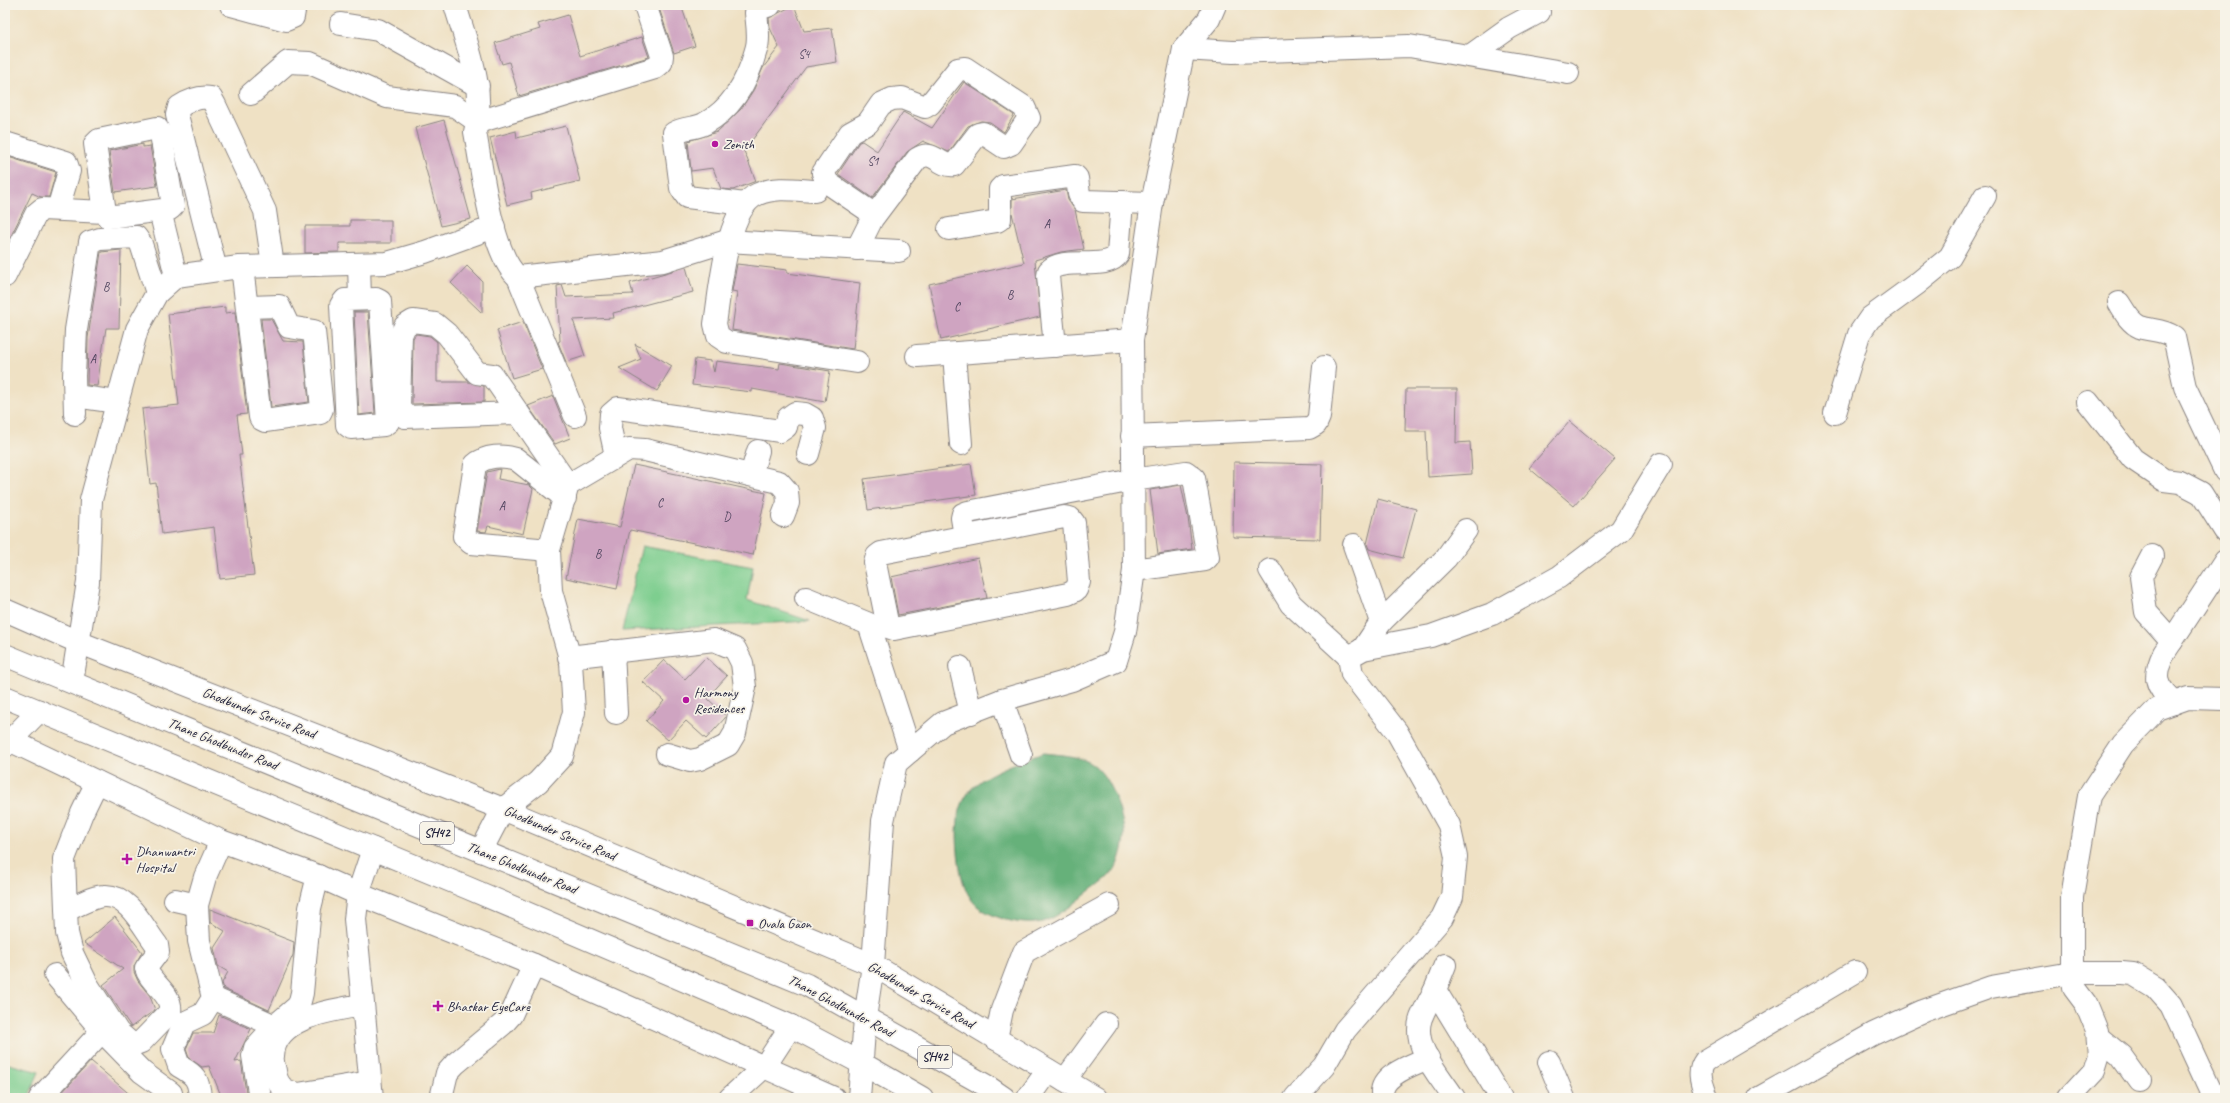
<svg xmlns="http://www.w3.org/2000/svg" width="2230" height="1103" font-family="Caveat,sans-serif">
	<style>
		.green { fill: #7ece8f; stroke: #507865 }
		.forest { fill: #66b17a; stroke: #446a5a }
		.building { fill: #cfa4c1 }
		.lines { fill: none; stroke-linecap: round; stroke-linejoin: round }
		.minor-casing { stroke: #888280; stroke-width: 24 }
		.major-casing { stroke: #888280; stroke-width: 24 }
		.minor { stroke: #fff; stroke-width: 22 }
		.major { stroke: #fff; stroke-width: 22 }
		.poi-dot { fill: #b5179e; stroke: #f7f3e8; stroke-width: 1.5 }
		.labels { text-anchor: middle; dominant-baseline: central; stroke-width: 3.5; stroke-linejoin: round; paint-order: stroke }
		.number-label { font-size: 12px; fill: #4d425c }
		.shield { fill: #f7f3e8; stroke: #62616f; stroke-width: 1 }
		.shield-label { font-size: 13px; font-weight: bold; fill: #22223b }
		.poi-label { font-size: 14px; fill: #22223b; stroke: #f7f3e8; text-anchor: start }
		.street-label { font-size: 14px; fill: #22223b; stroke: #f7f3e8 }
	</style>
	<rect width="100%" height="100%" fill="#f7f3e8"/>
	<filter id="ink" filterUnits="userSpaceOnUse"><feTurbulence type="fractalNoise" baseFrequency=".025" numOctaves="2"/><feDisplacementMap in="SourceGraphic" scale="8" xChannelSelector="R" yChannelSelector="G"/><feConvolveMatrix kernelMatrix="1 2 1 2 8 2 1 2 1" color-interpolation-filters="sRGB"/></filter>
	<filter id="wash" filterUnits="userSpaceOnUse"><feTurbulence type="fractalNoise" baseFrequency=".012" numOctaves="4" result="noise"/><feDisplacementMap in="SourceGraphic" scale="16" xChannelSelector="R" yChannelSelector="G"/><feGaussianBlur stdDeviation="0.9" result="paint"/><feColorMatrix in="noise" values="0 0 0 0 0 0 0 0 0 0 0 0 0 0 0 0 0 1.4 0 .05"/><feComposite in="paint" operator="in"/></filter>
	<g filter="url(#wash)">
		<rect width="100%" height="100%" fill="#efe1c4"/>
		<g class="green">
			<path d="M 642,546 L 753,567 L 747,600 L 810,621 L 622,631 Z"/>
			<path d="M 5,1063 L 39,1072 L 28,1098 L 5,1098 Z"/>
		</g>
		<path class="forest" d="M 1043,753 C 1060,755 1081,755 1095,766 C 1110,778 1122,812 1124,831 C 1125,841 1120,860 1115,869 C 1110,877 1098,885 1090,891 C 1078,901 1057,918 1042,922 C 1022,926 997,919 981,909 C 966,899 961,878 959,861 C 949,784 979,777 1043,753 Z"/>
		<g id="blocks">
			<g class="building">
				<path d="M 658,5 L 681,5 L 695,46 L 674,53 Z"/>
				<path d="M 794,5 L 804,31 L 832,28 L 837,62 L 806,67 L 744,151 L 756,181 L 733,190 L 721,189 L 713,168 L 691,171 L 688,141 L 717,132 L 741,109 L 754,89 L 763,68 L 779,47 L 770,28 L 769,18 Z"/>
				<path d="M 568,15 L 580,56 L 642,37 L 649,57 L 519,96 L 509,62 L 502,64 L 495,43 L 540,29 L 538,24 Z"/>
				<path d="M 964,82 L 1014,115 L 1004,132 L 990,122 L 981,121 L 968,126 L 949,152 L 923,141 L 907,152 L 872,198 L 838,174 L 859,142 L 862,141 L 877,151 L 903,112 L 932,128 Z"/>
				<path d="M 444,120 L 471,219 L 441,226 L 415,128 Z"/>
				<path d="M 566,126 L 580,181 L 531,193 L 532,199 L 507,205 L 490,138 L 516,131 L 517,138 Z"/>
				<path d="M 143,144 L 143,147 L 150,146 L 157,186 L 115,192 L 109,151 Z"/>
				<path d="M 5,156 L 56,172 L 49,197 L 41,197 L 32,193 L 5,248 Z"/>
				<path d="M 1066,190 L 1068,200 L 1075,210 L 1084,249 L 1061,252 L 1035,260 L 1040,317 L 941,340 L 929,284 L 1024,263 L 1012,213 L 1012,199 Z"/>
				<path d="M 350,220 L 391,220 L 391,243 L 339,243 L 339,252 L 305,253 L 305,226 L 350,226 Z"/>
				<path d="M 121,250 L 119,328 L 106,328 L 97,386 L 87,385 L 88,338 L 101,252 Z"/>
				<path d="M 737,264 L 787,270 L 787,273 L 860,283 L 853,349 L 732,330 L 737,292 L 732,291 Z"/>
				<path d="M 467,266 L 482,281 L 482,313 L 451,283 Z"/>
				<path d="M 686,267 L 693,292 L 613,313 L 614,318 L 573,320 L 585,356 L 566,362 L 558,342 L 560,341 L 557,286 L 562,285 L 566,297 L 633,294 L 630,283 Z"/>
				<path d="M 225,307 L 225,313 L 235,312 L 247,414 L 237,415 L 242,455 L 239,455 L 254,575 L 220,579 L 214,527 L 162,534 L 156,483 L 150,484 L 142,409 L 179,405 L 168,314 Z"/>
				<path d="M 354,312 L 368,312 L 375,413 L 359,415 Z"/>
				<path d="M 261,319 L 271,319 L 283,341 L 303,342 L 309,402 L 271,407 Z"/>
				<path d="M 523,322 L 542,369 L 512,378 L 497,330 Z"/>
				<path d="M 416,334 L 430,336 L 437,342 L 437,382 L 469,382 L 484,386 L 484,402 L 412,404 L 413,338 Z"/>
				<path d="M 635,344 L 672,366 L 657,391 L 619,368 L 641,359 Z"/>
				<path d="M 695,359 L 711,361 L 714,372 L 716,361 L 779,369 L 780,363 L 830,371 L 825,402 L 752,389 L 752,392 L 692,385 Z"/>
				<path d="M 1406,389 L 1457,389 L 1456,443 L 1470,442 L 1472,474 L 1428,477 L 1426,431 L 1405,431 Z"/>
				<path d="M 553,396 L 570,438 L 555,444 L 528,406 Z"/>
				<path d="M 1570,421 L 1615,459 L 1574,506 L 1529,468 Z"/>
				<path d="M 1234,462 L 1322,464 L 1320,539 L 1233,537 Z"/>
				<path d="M 971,464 L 976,495 L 868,510 L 864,479 Z"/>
				<path d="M 634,465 L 766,493 L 753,555 L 630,530 L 617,589 L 566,578 L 578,519 L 620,527 Z"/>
				<path d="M 500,469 L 498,479 L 529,485 L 533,489 L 523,534 L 488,526 L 486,532 L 477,531 L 487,472 Z"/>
				<path d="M 1181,485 L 1188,518 L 1192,549 L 1158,554 L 1150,490 Z"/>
				<path d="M 1378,499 L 1416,509 L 1403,558 L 1369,549 L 1367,544 Z"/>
				<path d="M 978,558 L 987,598 L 898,615 L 891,577 Z"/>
				<path d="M 706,657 L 727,676 L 707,698 L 726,716 L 725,718 L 706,739 L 686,721 L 668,740 L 646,721 L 664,701 L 643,682 L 664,660 L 685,679 Z"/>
				<path d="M 210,909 L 294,942 L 293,955 L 269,1010 L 224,989 L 222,983 L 228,972 L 218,966 L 214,948 L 225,931 L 210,922 Z"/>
				<path d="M 115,917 L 142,952 L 134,966 L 134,972 L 138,981 L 150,996 L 155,1010 L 131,1027 L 103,985 L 123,969 L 84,943 Z"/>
				<path d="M 219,1015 L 251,1029 L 235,1062 L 241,1061 L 247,1098 L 222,1098 L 209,1066 L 202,1067 L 189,1058 L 186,1049 L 193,1033 L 213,1033 Z"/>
				<path d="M 91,1061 L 134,1098 L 57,1098 Z"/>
			</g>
		</g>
	</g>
	<g filter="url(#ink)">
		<use href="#blocks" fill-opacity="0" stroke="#888280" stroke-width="1"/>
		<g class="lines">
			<g class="minor-casing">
				<g id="minor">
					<path d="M 231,5 L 286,20 L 293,17 L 295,5"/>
					<path d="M 455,5 C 467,46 486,89 475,132 C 482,168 491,254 518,277 L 575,416"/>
					<path d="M 341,24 L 378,30 L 478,86"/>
					<path d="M 1184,49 L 1233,52 L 1409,46 L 1568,73"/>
					<path d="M 1470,56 L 1509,28 L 1539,12"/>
					<path d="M 251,94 L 288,62 L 310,63 L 387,97 L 455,106 L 478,122 L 655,68 L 661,63 L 662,56 L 645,5"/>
					<path d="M 157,128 L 161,134 L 173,206 L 170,209 L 108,217 L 105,212 L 95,144 L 99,140 Z"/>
					<path d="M 5,143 L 66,162 L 69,171 L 58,209"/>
					<path d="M 815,191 C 796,190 776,186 758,194 C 726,207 720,293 715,324 L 718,336 L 727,342 L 857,362"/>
					<path d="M 745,204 L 687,197 L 681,188 L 674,133 C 684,127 694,129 704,124 C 732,109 748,80 756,50 C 760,39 757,24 756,13 L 761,8 L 770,5"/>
					<path d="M 160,211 L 176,276"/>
					<path d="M 949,229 L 997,221 L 1000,219 L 1000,189 L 1003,186 L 1075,176 L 1077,178 L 1079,194 L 1083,201 L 1152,203"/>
					<path d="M 857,249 L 872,219 L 917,159 C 934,148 938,167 954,165 L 978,134 L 983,133 L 1004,147 L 1011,144 L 1029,118 L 1024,107 L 965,68 L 958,69 L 930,104 L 925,107 L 902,98 L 892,99 L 881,104 L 868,123 L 850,133 L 823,173 L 828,183 L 875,215"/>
					<path d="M 359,264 L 360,299"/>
					<path d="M 242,267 L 260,417 L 261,419 L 265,421 L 320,413 L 322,409 L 314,331 L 289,327 L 279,306 L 247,307"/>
					<path d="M 216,270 L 177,115 L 179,107 C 188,101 200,96 211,98 L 215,105 L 265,211 L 273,266"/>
					<path d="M 5,276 L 36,214 L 42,209 L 105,212"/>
					<path d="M 518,277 L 663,261 L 727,241 L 899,251"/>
					<path d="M 376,299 L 380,301 L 388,422 L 384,425 L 351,428 L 347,425 L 341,305 L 345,300 Z"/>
					<path d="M 2119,303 C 2124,311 2130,323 2140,327 C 2152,331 2162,329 2174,337 L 2185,387 L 2225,471"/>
					<path d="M 1055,346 L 1048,276 L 1049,271 C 1063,255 1107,272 1118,254 L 1122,202"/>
					<path d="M 954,354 L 961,444"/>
					<path d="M 917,356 L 1132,340"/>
					<path d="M 75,396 L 117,402"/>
					<path d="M 2088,402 L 2133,459 L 2164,480 L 2180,482 L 2201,493 L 2225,531"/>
					<path d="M 517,413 L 405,417 L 399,407 L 401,335 L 405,326 L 413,321 L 435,324 L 447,334 L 477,373 L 492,375 L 568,485"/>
					<path d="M 1835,413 L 1859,334 L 1870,318 L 1918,283 L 1950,257 L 1985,196"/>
					<path d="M 75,414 L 74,376 L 76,330 L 90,242 L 100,239 L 136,237 L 141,244 L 157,293"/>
					<path d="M 1132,436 L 1309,428 L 1316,424 L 1319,417 L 1324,367"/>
					<path d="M 616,456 L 610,428 L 611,414 L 618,408 L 780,431 L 786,427 L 788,418 L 795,413 L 805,414 L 812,418 L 815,428 L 808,454"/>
					<path d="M 751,475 L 758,451"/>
					<path d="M 1064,517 L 1070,518 L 1074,523 L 1079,582 L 1076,590 L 1068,594 L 894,629 L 888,627 L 875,563 L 877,556 L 881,553 Z"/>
					<path d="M 965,536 L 962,518 L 963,514 L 968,512 L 1133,480 L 1186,472 L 1194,478 L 1208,557 L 1205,560 L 1134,570"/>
					<path d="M 1354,545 L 1381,622"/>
					<path d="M 549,550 L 471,543 L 464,536 L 475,465 C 486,455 503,455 516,459 L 565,498"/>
					<path d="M 2152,556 L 2141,577 L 2146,612 L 2172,641"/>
					<path d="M 1270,570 L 1291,604 L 1349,657"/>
					<path d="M 806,598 L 869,624 L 910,751"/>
					<path d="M 5,610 L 78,642 L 503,809 L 873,965 L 1095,1098"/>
					<path d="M 1363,649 L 1381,622 L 1446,558 L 1466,530"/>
					<path d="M 613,651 L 616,713"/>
					<path d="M 569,657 L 714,640 L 735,649 L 742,663 L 745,687 L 735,733 L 728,745 L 700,759 L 690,761 L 667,754"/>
					<path d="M 960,667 L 971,713"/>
					<path d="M 72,682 L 88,582 L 91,500 L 137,329 L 157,293 L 176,276 L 239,267 L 387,263 L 425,252 L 494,227"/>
					<path d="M 1002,700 L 1021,755"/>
					<path d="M 2174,703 C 2154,686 2153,676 2164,653 L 2225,560"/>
					<path d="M 5,738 L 221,841 L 318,876 L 358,894 L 534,965 L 834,1098"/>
					<path d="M 5,746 L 39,711"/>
					<path d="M 481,851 L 503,809 L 538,782 L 562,756 L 574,712 L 571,662 L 551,591 L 549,550 L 568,485 L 629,449 L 645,450 L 779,482 L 787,491 L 788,503 L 783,516"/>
					<path d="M 175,900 L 197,905 L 199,941 L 213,998 L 203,1014 L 184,1023 L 173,1049 L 179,1066 C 195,1075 199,1079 200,1098"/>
					<path d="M 197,905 L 205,877 L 221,841"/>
					<path d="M 66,910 C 77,906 93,896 104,896 C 129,894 144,929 157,945 L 158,952 L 146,968 C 150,984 173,993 170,1012 L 141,1042 L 133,1045 L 118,1032 L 87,984 L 72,953 L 67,933 L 64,859 L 82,813 L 97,782"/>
					<path d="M 1445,965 L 1435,990 L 1501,1098"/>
					<path d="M 55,975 L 102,1031"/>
					<path d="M 1435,990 C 1430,999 1425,1008 1421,1018 C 1411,1046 1440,1076 1454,1098"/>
					<path d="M 213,998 L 275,1026 L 255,1048 L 253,1056 L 260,1098"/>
					<path d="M 362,1005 C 333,1010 274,1017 273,1056 C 272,1061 274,1066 275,1071 C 277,1086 284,1091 298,1094 L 370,1082"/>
					<path d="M 277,1024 L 299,1005 L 302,993 L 310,908 L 318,876"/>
					<path d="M 2098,1037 L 2121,1056 L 2139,1081"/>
					<path d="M 996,1039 L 1002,1010 L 1024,952 L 1109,905"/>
					<path d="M 1549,1062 L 1564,1098"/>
					<path d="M 1065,1080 L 1106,1024"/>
					<path d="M 40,1098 L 102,1031 L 142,1072 L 171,1093 L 172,1098"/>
					<path d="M 372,1098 L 355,919 L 358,894 L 373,849"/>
					<path d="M 441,1098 L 447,1073 L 455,1064 L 503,1024 L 511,1015 L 534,965"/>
					<path d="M 730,1098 L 765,1066 L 791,1026"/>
					<path d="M 859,1098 L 865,1018 L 873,965 L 883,821 L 896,763 L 943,723 L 1002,700 L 1072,680 L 1116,661 L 1125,632 L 1134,570 L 1132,340 L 1152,203 L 1184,49 L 1209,19 L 1215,5"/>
					<path d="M 1295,1098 L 1324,1066 L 1345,1030 L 1442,918 L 1452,897 L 1456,857 L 1449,825 L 1397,732 L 1352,674 L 1349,657 L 1363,649 L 1431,636 L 1492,614 L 1559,577 L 1621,530 L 1661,464"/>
					<path d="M 1383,1098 C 1376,1076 1413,1065 1428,1058"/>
					<path d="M 1707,1098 C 1703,1085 1696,1073 1705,1061 L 1855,972"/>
					<path d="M 1759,1098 L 1873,1034 L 1923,1011 L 1991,987 L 2072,973 L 2122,973 L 2133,974 L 2156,988 L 2171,1005 L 2214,1098"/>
					<path d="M 2068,1098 L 2094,1070 L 2099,1054 L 2097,1031 L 2086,1004 L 2074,988 L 2072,973 L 2072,897 L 2089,796 L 2123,744 L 2157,709 L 2188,698 L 2225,699"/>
				</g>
			</g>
			<g class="major-casing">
				<g id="major">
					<path d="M 5,655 L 807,985 L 985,1085 L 1004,1098"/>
					<path d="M 5,697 L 468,888 L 791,1026 L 861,1063 L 922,1098"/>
					<path d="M 1028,1098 L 1048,1070"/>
				</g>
			</g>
			<use href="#minor" class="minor"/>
			<use href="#major" class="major"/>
		</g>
	</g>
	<g class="poi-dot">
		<circle cx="715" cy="144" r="4"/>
		<circle cx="686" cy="700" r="4"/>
		<path d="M125 853h4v4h4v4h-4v4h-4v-4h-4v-4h4z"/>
		<rect x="746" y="919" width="8" height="8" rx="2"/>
		<path d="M436 1000h4v4h4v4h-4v4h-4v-4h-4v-4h4z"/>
	</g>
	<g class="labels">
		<g class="number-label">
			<text x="804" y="54">S4</text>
			<text x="873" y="161">S1</text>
			<text x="1047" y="224">A</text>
			<text x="106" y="287">B</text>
			<text x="1010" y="295">B</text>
			<text x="957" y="307">C</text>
			<text x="93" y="359">A</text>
			<text x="660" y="503">C</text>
			<text x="502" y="506">A</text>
			<text x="727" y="517">D</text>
			<text x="598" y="554">B</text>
		</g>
		<g class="shield">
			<rect x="420" y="822" width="34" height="22" rx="3"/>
			<rect x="918" y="1046" width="34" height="22" rx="3"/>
		</g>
		<g class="shield-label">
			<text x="437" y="833">SH42</text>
			<text x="935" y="1057">SH42</text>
		</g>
		<g class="poi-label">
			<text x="723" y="144">Zenith</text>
			<text x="694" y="692">Harmony<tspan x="694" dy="16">Residences</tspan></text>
			<text x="136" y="851">Dhanwantri<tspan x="136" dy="16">Hospital</tspan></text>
			<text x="758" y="923">Ovala Gaon</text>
			<text x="447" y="1006">Bhaskar EyeCare</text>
		</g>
		<g class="street-label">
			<text transform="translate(259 713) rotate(21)">Ghodbunder Service Road</text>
			<text transform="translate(223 744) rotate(22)">Thane Ghodbunder Road</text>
			<text transform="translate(560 833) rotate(23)">Ghodbunder Service Road</text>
			<text transform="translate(522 868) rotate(22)">Thane Ghodbunder Road</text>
			<text transform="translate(921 995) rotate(30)">Ghodbunder Service Road</text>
			<text transform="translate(841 1006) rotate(28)">Thane Ghodbunder Road</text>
		</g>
	</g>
	<rect width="2230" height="1103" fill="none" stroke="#f7f3e8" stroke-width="20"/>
</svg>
